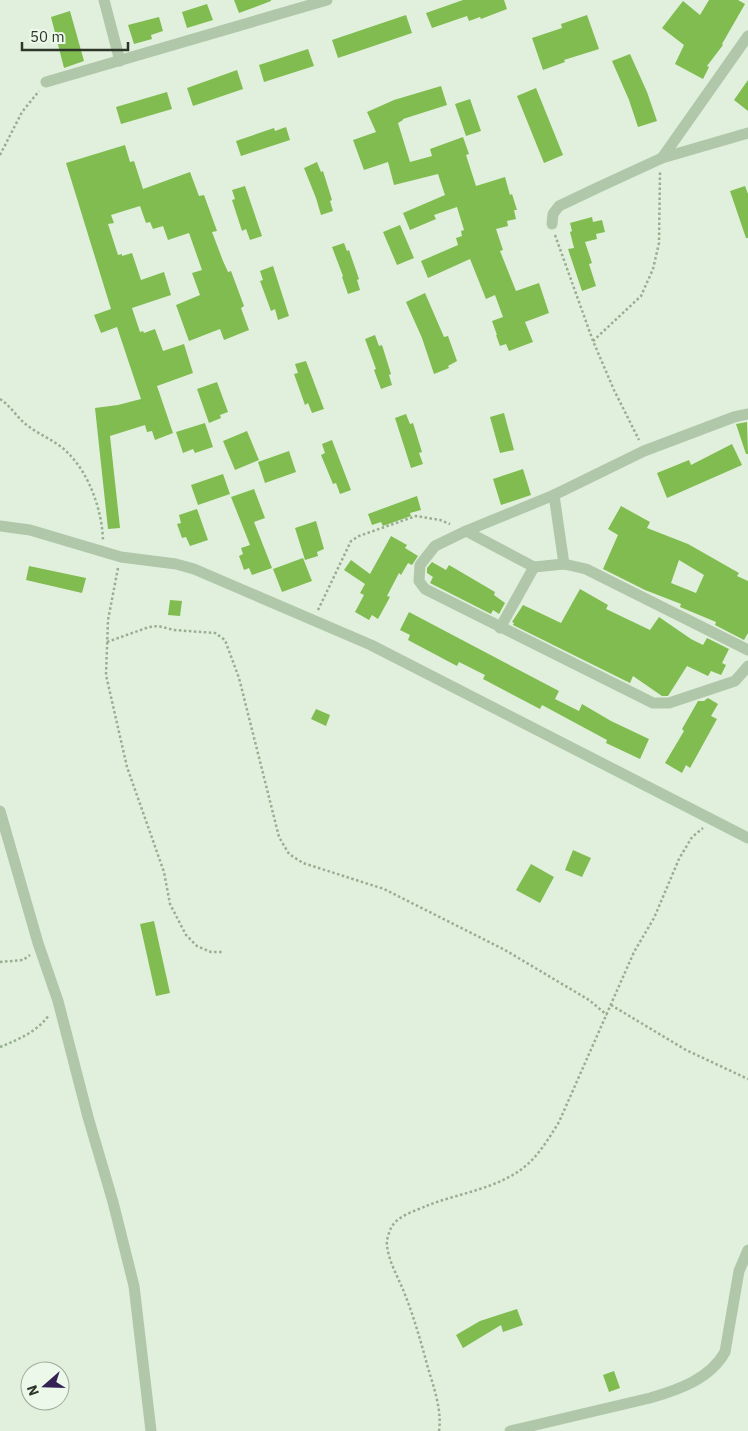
<svg xmlns="http://www.w3.org/2000/svg" width="748" height="1431" font-family="'IBM Plex Sans',sans-serif">
	<style>
		.building { fill: #80bc4f; fill-rule: evenodd }
		.lines { fill: none; stroke-linecap: round; stroke-linejoin: round }
		.path { stroke: #98ae90; stroke-width: 2.5; stroke-dasharray: 2.5 2.5; stroke-linecap: butt }
		.minor { stroke: #b1c7aa; stroke-width: 11 }
	</style>
	<rect width="100%" height="100%" fill="#e0f0dd"/>
	<g class="building">
		<path d="M 234,0 L 271,0 L 271,1 L 239,13 Z"/>
		<path d="M 463,0 L 504,0 L 507,9 L 481,19 L 480,17 L 469,21 L 467,16 L 432,28 L 426,13 Z"/>
		<path d="M 709,0 L 738,0 L 745,4 L 722,44 L 723,45 L 707,66 L 709,67 L 703,79 L 675,64 L 684,45 L 662,28 L 683,1 L 700,15 Z"/>
		<path d="M 207,4 L 213,20 L 187,28 L 182,12 Z"/>
		<path d="M 70,11 L 84,61 L 64,68 L 51,17 Z"/>
		<path d="M 406,15 L 412,33 L 338,58 L 332,40 Z"/>
		<path d="M 587,15 L 599,49 L 564,60 L 565,62 L 543,70 L 532,38 L 562,28 L 561,24 Z"/>
		<path d="M 159,17 L 163,31 L 151,35 L 152,39 L 134,44 L 128,25 Z"/>
		<path d="M 308,49 L 314,66 L 264,82 L 259,65 Z"/>
		<path d="M 630,54 L 647,92 L 657,121 L 638,127 L 629,100 L 612,61 Z"/>
		<path d="M 237,70 L 243,89 L 193,106 L 187,88 Z"/>
		<path d="M 748,80 L 748,111 L 734,100 Z"/>
		<path d="M 441,86 L 447,105 L 403,119 L 403,120 L 398,123 L 410,162 L 432,156 L 430,149 L 463,137 L 469,154 L 466,155 L 476,186 L 505,177 L 510,195 L 512,194 L 517,210 L 514,210 L 516,219 L 507,221 L 508,226 L 496,229 L 503,250 L 500,251 L 516,291 L 539,283 L 549,313 L 525,322 L 533,342 L 509,351 L 506,344 L 500,346 L 496,335 L 497,335 L 492,321 L 503,317 L 495,295 L 486,299 L 470,259 L 428,278 L 421,261 L 458,245 L 456,238 L 462,236 L 461,231 L 464,230 L 457,207 L 434,215 L 436,219 L 410,230 L 403,213 L 445,195 L 438,174 L 394,185 L 388,162 L 364,170 L 353,140 L 376,132 L 367,112 L 394,100 Z"/>
		<path d="M 536,88 L 563,155 L 544,163 L 517,96 Z"/>
		<path d="M 167,92 L 172,109 L 121,124 L 116,107 Z"/>
		<path d="M 470,99 L 481,131 L 466,136 L 455,104 Z"/>
		<path d="M 286,127 L 290,140 L 241,156 L 236,141 L 274,128 L 275,131 Z"/>
		<path d="M 125,145 L 130,162 L 134,161 L 143,189 L 190,172 L 199,196 L 204,195 L 217,231 L 212,232 L 223,261 L 228,272 L 231,271 L 244,306 L 241,308 L 249,330 L 224,340 L 220,329 L 189,341 L 176,305 L 200,295 L 192,273 L 202,270 L 189,233 L 168,240 L 163,226 L 153,229 L 150,222 L 146,223 L 140,206 L 111,215 L 114,223 L 108,224 L 118,255 L 122,254 L 122,256 L 132,253 L 141,280 L 164,272 L 171,295 L 132,308 L 140,332 L 143,331 L 144,333 L 155,329 L 163,351 L 184,344 L 193,373 L 157,386 L 173,433 L 155,440 L 152,431 L 147,432 L 145,425 L 110,436 L 120,528 L 108,529 L 95,408 L 118,405 L 141,399 L 117,327 L 101,333 L 94,315 L 111,309 L 66,163 Z"/>
		<path d="M 317,162 L 321,172 L 323,171 L 332,200 L 330,201 L 333,211 L 321,215 L 316,198 L 304,168 Z"/>
		<path d="M 245,186 L 262,236 L 250,240 L 246,229 L 242,231 L 232,200 L 235,199 L 232,190 Z"/>
		<path d="M 745,186 L 748,194 L 748,238 L 746,238 L 730,191 Z"/>
		<path d="M 592,217 L 593,222 L 602,220 L 605,232 L 596,234 L 597,239 L 585,242 L 592,263 L 589,264 L 596,286 L 582,291 L 568,249 L 574,248 L 570,232 L 572,231 L 570,223 Z"/>
		<path d="M 400,225 L 414,258 L 397,265 L 383,232 Z"/>
		<path d="M 344,243 L 347,251 L 349,250 L 351,256 L 359,279 L 357,280 L 360,290 L 348,294 L 342,277 L 343,276 L 332,247 Z"/>
		<path d="M 273,266 L 289,316 L 278,320 L 275,309 L 271,311 L 260,281 L 263,280 L 260,271 Z"/>
		<path d="M 425,293 L 444,337 L 448,336 L 457,361 L 448,366 L 449,368 L 434,374 L 422,338 L 406,302 Z"/>
		<path d="M 375,335 L 379,346 L 382,345 L 391,374 L 389,375 L 392,385 L 381,389 L 374,370 L 376,369 L 365,339 Z"/>
		<path d="M 306,361 L 324,409 L 312,413 L 308,403 L 305,405 L 294,374 L 298,373 L 295,364 Z"/>
		<path d="M 217,382 L 228,412 L 220,415 L 221,418 L 209,423 L 197,389 Z"/>
		<path d="M 504,413 L 514,450 L 500,453 L 490,417 Z"/>
		<path d="M 406,414 L 410,424 L 413,423 L 422,452 L 419,453 L 423,464 L 411,468 L 395,418 Z"/>
		<path d="M 747,422 L 748,454 L 746,454 L 736,424 Z"/>
		<path d="M 205,423 L 213,447 L 195,453 L 193,449 L 183,453 L 176,432 Z"/>
		<path d="M 247,431 L 259,460 L 235,470 L 223,441 Z"/>
		<path d="M 332,440 L 351,490 L 340,494 L 336,483 L 333,484 L 321,455 L 325,453 L 322,444 Z"/>
		<path d="M 732,444 L 742,465 L 667,498 L 657,473 L 689,460 L 691,465 Z"/>
		<path d="M 289,451 L 296,472 L 265,483 L 258,462 Z"/>
		<path d="M 523,469 L 531,495 L 501,505 L 493,479 Z"/>
		<path d="M 223,474 L 230,494 L 198,505 L 191,485 Z"/>
		<path d="M 254,489 L 265,518 L 254,522 L 272,568 L 252,575 L 249,568 L 244,570 L 239,556 L 243,554 L 241,548 L 250,545 L 231,497 Z"/>
		<path d="M 417,496 L 421,510 L 410,513 L 411,516 L 383,526 L 381,522 L 372,525 L 368,514 Z"/>
		<path d="M 621,506 L 650,522 L 647,528 L 688,544 L 739,573 L 737,576 L 748,581 L 748,633 L 744,640 L 715,625 L 716,622 L 680,607 L 681,604 L 645,590 L 603,569 L 618,535 L 608,529 ZM 679,560 L 704,575 L 696,593 L 671,583 Z"/>
		<path d="M 197,509 L 208,540 L 190,546 L 186,537 L 182,538 L 177,524 L 181,523 L 179,515 Z"/>
		<path d="M 316,521 L 324,549 L 317,552 L 318,556 L 305,560 L 295,528 Z"/>
		<path d="M 391,536 L 407,545 L 405,548 L 418,556 L 412,565 L 408,563 L 401,575 L 399,573 L 387,596 L 390,597 L 378,619 L 372,615 L 369,620 L 355,612 L 364,595 L 360,593 L 365,584 L 344,570 L 351,560 L 370,574 Z"/>
		<path d="M 303,558 L 312,581 L 282,592 L 273,569 Z"/>
		<path d="M 432,562 L 446,570 L 449,565 L 495,592 L 494,595 L 505,603 L 499,614 L 493,610 L 491,614 L 430,583 L 433,577 L 427,573 L 427,568 Z"/>
		<path d="M 29,566 L 86,578 L 82,593 L 26,580 Z"/>
		<path d="M 580,589 L 608,605 L 606,609 L 650,630 L 659,617 L 691,639 L 703,645 L 707,638 L 729,649 L 722,663 L 726,665 L 721,675 L 711,671 L 708,676 L 687,666 L 668,696 L 662,696 L 633,676 L 630,683 L 513,625 L 514,623 L 512,622 L 523,605 L 561,623 Z"/>
		<path d="M 170,600 L 182,601 L 180,616 L 168,615 Z"/>
		<path d="M 409,612 L 559,691 L 555,699 L 579,711 L 582,704 L 611,721 L 649,739 L 640,759 L 606,743 L 607,740 L 542,705 L 540,709 L 483,679 L 485,675 L 459,662 L 457,666 L 408,640 L 410,635 L 400,630 Z"/>
		<path d="M 708,698 L 718,704 L 711,716 L 717,719 L 690,768 L 686,765 L 682,773 L 665,763 L 684,731 L 682,729 L 698,701 L 704,701 Z"/>
		<path d="M 316,709 L 330,715 L 326,726 L 311,719 Z"/>
		<path d="M 573,850 L 591,858 L 582,877 L 565,870 Z"/>
		<path d="M 531,864 L 554,877 L 540,903 L 516,890 Z"/>
		<path d="M 154,921 L 170,993 L 156,996 L 140,924 Z"/>
		<path d="M 517,1309 L 523,1325 L 503,1332 L 501,1325 L 463,1348 L 456,1335 L 480,1321 Z"/>
		<path d="M 614,1371 L 620,1388 L 609,1392 L 603,1375 Z"/>
	</g>
	<g class="lines">
		<g class="path">
			<path d="M 0,155 L 22,112 L 39,91"/>
			<path d="M 555,235 L 593,341 L 614,390 L 639,440"/>
			<path d="M 593,341 L 641,296 L 653,269 L 659,243 L 660,172"/>
			<path d="M 0,399 C 11,406 17,418 28,426 C 40,435 56,441 67,452 C 89,473 102,510 103,540"/>
			<path d="M 118,568 L 108,620 L 106,675 L 127,767 L 164,872 L 170,904 L 186,935 L 197,946 L 211,952 L 223,952"/>
			<path d="M 318,610 L 351,541 L 359,536 L 416,516 L 440,520 L 450,524"/>
			<path d="M 107,642 L 149,627 L 158,626 L 174,630 L 215,633 L 225,640 L 239,678 L 279,837 L 289,854 L 303,863 L 384,889 L 505,950 L 589,1000 L 607,1015"/>
			<path d="M 0,962 L 23,960 L 30,955"/>
			<path d="M 611,1005 L 686,1050 L 748,1079"/>
			<path d="M 0,1047 C 19,1039 37,1032 49,1015"/>
			<path d="M 439,1431 C 442,1410 434,1388 428,1368 C 421,1342 414,1317 404,1292 C 398,1277 389,1262 387,1246 C 386,1241 389,1232 391,1228 C 397,1216 415,1211 426,1206 C 461,1192 506,1188 533,1159 C 543,1148 551,1135 559,1122 L 634,952 L 654,918 L 679,859 L 692,837 L 703,828"/>
		</g>
		<g class="minor">
			<path d="M 104,0 L 120,61"/>
			<path d="M 46,82 L 327,0"/>
			<path d="M 662,158 L 748,36"/>
			<path d="M 552,224 L 553,214 L 559,206 L 599,187 L 662,158 L 748,133"/>
			<path d="M 748,414 L 734,417 L 644,451 L 554,495 L 466,531 L 435,546 L 420,565 L 419,581 L 425,589 L 653,703 L 669,703 L 735,681 L 748,666"/>
			<path d="M 554,495 L 564,564"/>
			<path d="M 0,526 L 30,530 L 121,557 L 176,564 L 194,569 L 371,645 L 748,838"/>
			<path d="M 466,531 L 534,567 L 564,564 L 586,569 L 748,650"/>
			<path d="M 500,628 L 534,567"/>
			<path d="M 0,811 L 38,943 L 58,1001 L 88,1117 L 113,1202 L 134,1286 L 151,1431"/>
			<path d="M 510,1431 L 650,1398 C 678,1390 710,1379 725,1352 L 739,1271 L 748,1250"/>
		</g>
	</g>
	<g transform="translate(45 1386) rotate(250)"><circle r="24" fill="#ecf8e9" stroke="#a0aa9c"/>
	<path d="M0-4L9 19L0 12L-9 19Z" fill="#342254"/>
	<text y="-8" font-size="14" font-weight="bold" text-anchor="middle" fill="#2e3529">N</text>
	</g>
	<path d="M22 42v8h106v-8" fill="none" stroke="#2e3529" stroke-width="2.5"/>
	<text x="30" y="42" font-size="15" fill="#2e3529" stroke="#ecf8e9" stroke-width="4" paint-order="stroke">50 m</text>
</svg>
